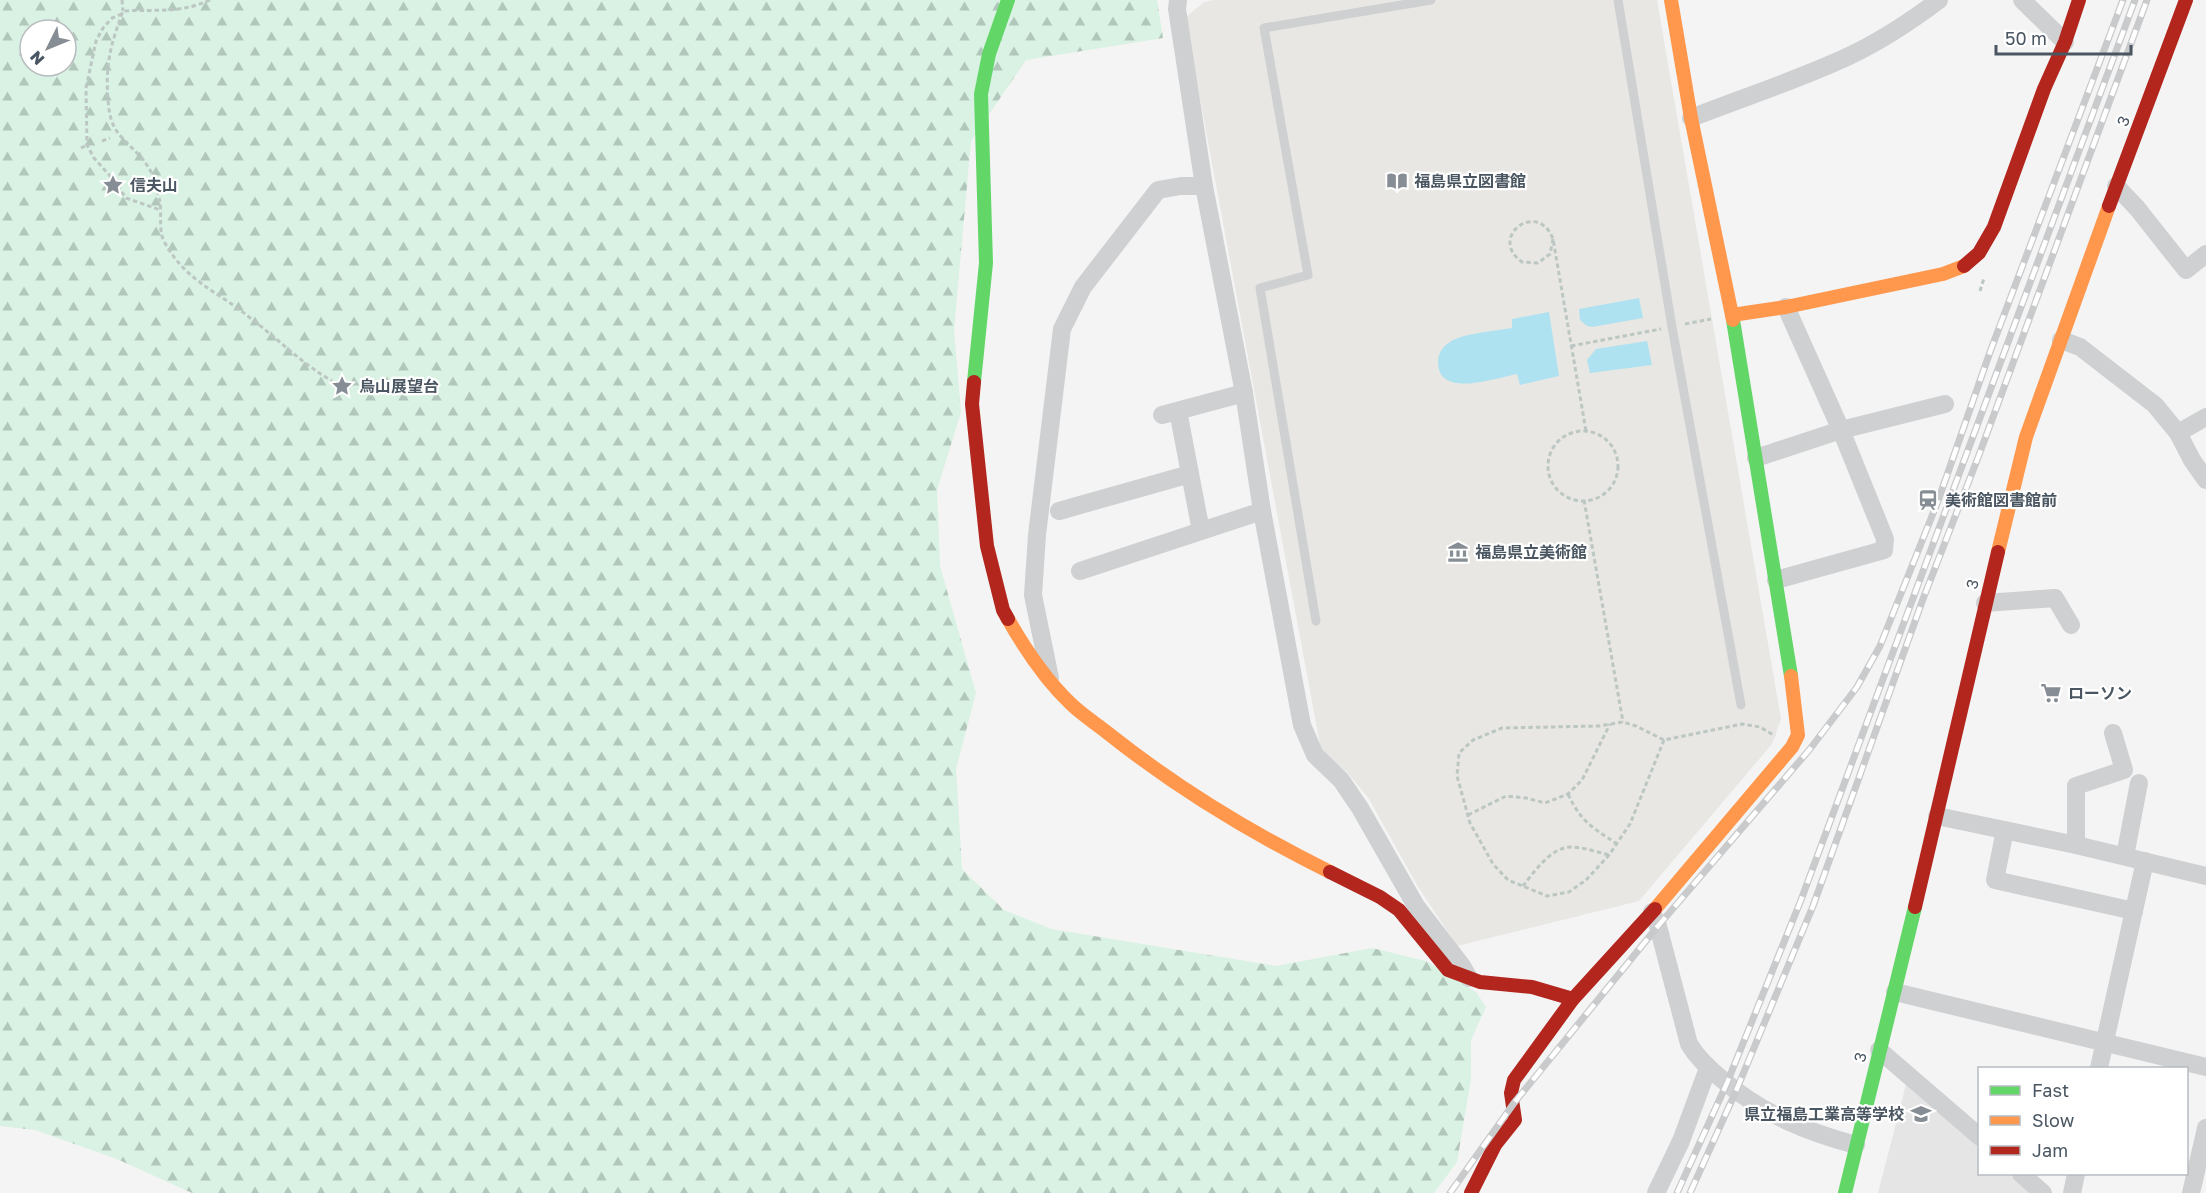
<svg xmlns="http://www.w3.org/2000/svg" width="2206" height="1193" font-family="'Golos Text','Noto Sans JP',sans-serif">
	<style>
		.commercial { fill: #e8e7e3 }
		.education { fill: #e6e5e6 }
		.forest { fill: url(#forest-firs); fill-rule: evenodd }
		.water { fill: #aee2f0 }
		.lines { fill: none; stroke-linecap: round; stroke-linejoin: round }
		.path { stroke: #bcc7c4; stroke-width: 3; stroke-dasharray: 4.5 3; stroke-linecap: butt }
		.lane { stroke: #ced0d2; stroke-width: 9 }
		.street { stroke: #ced0d2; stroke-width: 18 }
		.fast { stroke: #63d668; stroke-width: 14 }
		.slow { stroke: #ff974d; stroke-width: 14 }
		.jam { stroke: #b3261e; stroke-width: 14 }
		.rail-casing { stroke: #c9cacc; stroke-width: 7 }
		.rail { stroke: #fff; stroke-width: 4.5; stroke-dasharray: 14; stroke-linecap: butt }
		.labels { text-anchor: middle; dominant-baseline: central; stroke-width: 4.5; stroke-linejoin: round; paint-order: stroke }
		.street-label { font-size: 16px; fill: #4a5661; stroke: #fff }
		.poi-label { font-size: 16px; font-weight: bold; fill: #4a5661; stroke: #fff; text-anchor: start }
	</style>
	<defs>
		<pattern id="forest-firs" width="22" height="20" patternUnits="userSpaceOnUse" patternTransform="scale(1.5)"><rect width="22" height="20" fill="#d9f2e3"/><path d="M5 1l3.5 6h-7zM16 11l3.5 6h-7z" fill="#b2c7bb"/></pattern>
	</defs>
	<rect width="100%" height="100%" fill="#f4f4f4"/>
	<path class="commercial" d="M 1214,0 L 1657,0 L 1781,719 L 1772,744 L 1639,901 L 1457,946 L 1417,885 L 1369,799 L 1347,772 L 1321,750 L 1185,18 L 1204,2 Z"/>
	<path class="education" d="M 1907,1081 L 1979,1147 L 1980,1174 L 2009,1174 L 2031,1193 L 1878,1193 Z"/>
	<path class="forest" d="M 0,0 L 1157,0 L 1163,38 L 1026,60 L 971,141 L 954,330 L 961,412 L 937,490 L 940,566 L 976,693 L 956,769 L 962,869 L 1004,910 L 1051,929 L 1276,966 L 1372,948 L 1426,961 L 1476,992 L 1486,1007 L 1471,1040 L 1471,1079 L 1457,1162 L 1434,1193 L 192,1193 L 117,1159 L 35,1130 L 0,1126 ZM 30,30 L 66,30 L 66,66 L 30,66 Z"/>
	<g class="water">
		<path d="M 1639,298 L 1643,318 L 1592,327 L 1587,326 L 1580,320 L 1579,309 Z"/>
		<path d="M 1549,312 L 1559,376 L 1520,385 L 1517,374 C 1496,378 1438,399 1438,362 C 1438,352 1444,345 1453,340 C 1468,333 1495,331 1512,328 L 1512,319 Z"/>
		<path d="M 1647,341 L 1652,365 L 1590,373 L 1587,360 L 1596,349 Z"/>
	</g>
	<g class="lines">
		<g class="path">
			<path d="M 122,0 L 123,11"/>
			<path d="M 210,0 C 179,14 155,9 123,11 C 111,44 105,64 108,100 C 109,111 110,120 116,130 C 126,145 143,155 151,172 C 155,181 158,193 160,202 C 162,215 158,232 165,243 C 186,281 217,291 249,317 C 277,338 301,363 332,381"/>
			<path d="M 122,14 L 112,18 L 103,28 L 96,41 L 86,88 L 87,145 L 94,158 L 110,176 L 126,198 L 160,210"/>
			<path d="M 102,141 L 110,138"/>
			<path d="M 81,148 L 87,145"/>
			<path d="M 1553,239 L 1550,254 L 1538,263 L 1522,262 C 1487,237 1538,199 1553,239 L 1586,431"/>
			<path d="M 1980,291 L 1984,278"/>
			<path d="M 1685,324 L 1711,319"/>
			<path d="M 1571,346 L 1661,329"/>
			<circle cx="1583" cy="466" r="35"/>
			<path d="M 1584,500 L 1623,722"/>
			<path d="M 1664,740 L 1630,824 L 1609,855 L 1586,880 L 1569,892 L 1547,896 L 1508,880 L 1493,864 L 1470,823 L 1457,776 L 1459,753 L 1473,740 L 1502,728 L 1599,726 L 1623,722 L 1636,726 L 1664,740 L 1742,724 L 1760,727 L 1775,736"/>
			<path d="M 1568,794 C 1581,822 1592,827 1617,844"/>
			<path d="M 1468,815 L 1506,796 L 1526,798 L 1545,803 L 1568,794 L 1582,780 L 1610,724"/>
			<path d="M 1523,886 C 1534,872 1551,847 1571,847 C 1583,847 1597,852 1609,855"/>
		</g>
		<g class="lane">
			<path d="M 1618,0 L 1672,327 L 1741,705"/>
			<path d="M 1316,621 L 1260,288 L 1308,275 L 1264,28 L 1431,0"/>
		</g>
		<g class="street">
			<path d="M 1178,0 L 1177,9 L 1204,186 L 1244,393 L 1262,511 L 1302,725 L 1315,755 L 1341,780 L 1360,808 L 1416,906 L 1462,966 L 1469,978"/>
			<path d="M 2022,0 L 2065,42"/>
			<path d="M 1691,118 C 1744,97 1798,80 1849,56 C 1881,41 1911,21 1939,0"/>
			<path d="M 2116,186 L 2137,208 L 2186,270 L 2206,254"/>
			<path d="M 2061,340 L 2080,347 L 2155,405 L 2178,433 L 2192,460 L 2206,480"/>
			<path d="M 1178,411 L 1201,531"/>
			<path d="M 1162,415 L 1244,393"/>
			<path d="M 2178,433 L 2206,417"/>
			<path d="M 1756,458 L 1841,430 L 1945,404"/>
			<path d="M 1059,511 L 1190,474"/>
			<path d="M 1080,571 L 1262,511"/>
			<path d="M 1776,580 L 1884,550 L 1885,539 L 1841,430 L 1786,307"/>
			<path d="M 1985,603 L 2055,598 L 2071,625"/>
			<path d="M 1050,678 L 1033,595 L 1037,535 L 1062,329 L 1083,287 L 1158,190 L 1181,186 L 1204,186"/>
			<path d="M 1937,816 L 2076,845 L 2206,876"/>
			<path d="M 2005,830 L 1995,880 L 2134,911"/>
			<path d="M 2076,845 L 2076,786 L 2124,770 L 2113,733"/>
			<path d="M 2125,856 L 2139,783"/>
			<path d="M 1652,912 L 1658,926 L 1689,1044 C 1698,1059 1710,1070 1724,1081 C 1763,1114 1807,1132 1856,1145"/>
			<path d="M 1895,992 L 2206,1067"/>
			<path d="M 1879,1050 L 1980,1137"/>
			<path d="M 2099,1068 L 2145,861"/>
			<path d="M 2021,1174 L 2043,1193"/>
			<path d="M 1656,1193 L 1681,1141 L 1708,1068"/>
			<path d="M 2072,1193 L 2076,1174"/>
			<path d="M 2191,1193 L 2206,1128"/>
		</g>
		<g class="fast">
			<path d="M 1733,320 L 1791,676"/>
			<path d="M 974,382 L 986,263 L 981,94 L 989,54 L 1008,0"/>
			<path d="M 1845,1193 L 1915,907"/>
		</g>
		<g class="slow">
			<path d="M 1671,0 L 1691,118 L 1733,320"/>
			<path d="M 1732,315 L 1786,307 L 1943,274 L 1964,266"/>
			<path d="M 1998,552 L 2026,437 L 2109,206"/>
			<path d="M 1008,619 C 1025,649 1045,679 1070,703 C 1082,715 1097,724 1109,734 C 1177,788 1253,834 1330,872"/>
			<path d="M 1655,909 L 1792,747 L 1798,735 L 1791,676"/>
		</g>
		<g class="jam">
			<path d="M 2109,206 L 2186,0"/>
			<path d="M 1964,266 L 1979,253 L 1994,227 L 2044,89 L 2065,42 L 2079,0"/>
			<path d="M 974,382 L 972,404 L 987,546 L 1003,610 L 1008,619"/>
			<path d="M 1330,872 L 1380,897 L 1399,910 L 1448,970 L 1480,982 L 1532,987 L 1573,999"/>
			<path d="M 1915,907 L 1998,552"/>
			<path d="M 1471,1193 L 1495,1145 L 1515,1120 L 1511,1093 L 1514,1080 L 1573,999 L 1655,909"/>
		</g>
		<g class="rail-casing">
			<g id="rail">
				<path d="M 1450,1193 L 1514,1103 L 1658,926 L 1810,749 L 1857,687 L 1880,646 L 1938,501 L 1990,352 L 2123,0"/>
				<path d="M 1677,1193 L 1727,1083 L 1801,900 L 2135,0"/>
				<path d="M 1690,1193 L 1736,1091 L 1813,906 L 1923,599 L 1979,455 L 2147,0"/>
			</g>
		</g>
		<use href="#rail" class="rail"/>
	</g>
	<defs>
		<g id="library-bare" transform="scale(1.62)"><path d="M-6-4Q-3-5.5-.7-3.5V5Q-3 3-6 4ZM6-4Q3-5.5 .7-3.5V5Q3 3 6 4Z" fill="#868d94" stroke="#fff" stroke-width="2.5" paint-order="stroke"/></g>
		<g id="sight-bare" transform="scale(1.62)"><path d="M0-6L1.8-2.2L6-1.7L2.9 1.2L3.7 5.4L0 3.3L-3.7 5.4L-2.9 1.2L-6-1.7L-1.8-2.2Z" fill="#868d94" stroke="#fff" stroke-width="2.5" paint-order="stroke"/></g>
		<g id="station-bare" transform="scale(1.62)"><path d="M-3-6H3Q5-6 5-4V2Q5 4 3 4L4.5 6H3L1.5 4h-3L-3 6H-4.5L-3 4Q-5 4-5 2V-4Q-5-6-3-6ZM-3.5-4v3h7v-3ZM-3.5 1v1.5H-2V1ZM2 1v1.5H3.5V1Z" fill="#868d94" stroke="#fff" stroke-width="2.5" paint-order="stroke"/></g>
		<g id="museum-bare" transform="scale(1.62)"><path d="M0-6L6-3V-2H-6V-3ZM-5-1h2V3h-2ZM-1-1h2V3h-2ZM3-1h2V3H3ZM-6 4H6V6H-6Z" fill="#868d94" stroke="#fff" stroke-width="2.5" paint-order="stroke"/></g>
		<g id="supermarket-bare" transform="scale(1.62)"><path d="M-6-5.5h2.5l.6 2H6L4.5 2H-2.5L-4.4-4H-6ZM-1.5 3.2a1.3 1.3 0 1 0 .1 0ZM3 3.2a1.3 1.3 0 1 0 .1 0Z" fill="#868d94" stroke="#fff" stroke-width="2.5" paint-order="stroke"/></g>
		<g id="school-bare" transform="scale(1.62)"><path d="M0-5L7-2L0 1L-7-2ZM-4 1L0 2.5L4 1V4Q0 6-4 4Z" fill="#868d94" stroke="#fff" stroke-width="2.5" paint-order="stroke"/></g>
	</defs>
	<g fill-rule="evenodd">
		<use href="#library-bare" x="1397" y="181"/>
		<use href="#sight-bare" x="113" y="185"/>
		<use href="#sight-bare" x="342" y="386"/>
		<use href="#station-bare" x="1928" y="500"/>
		<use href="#museum-bare" x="1458" y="552"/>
		<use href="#supermarket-bare" x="2051" y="693"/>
		<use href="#school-bare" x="1921" y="1114"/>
	</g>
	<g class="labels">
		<g class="street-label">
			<text transform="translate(2123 121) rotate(-69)">3</text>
			<text transform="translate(1972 584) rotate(-76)">3</text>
			<text transform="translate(1860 1057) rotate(-77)">3</text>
		</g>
		<g class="poi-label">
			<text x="1414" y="181">福島県立図書館</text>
			<text x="130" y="185">信夫山</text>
			<text x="359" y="386">烏山展望台</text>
			<text x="1945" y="500">美術館図書館前</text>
			<text x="1475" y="552">福島県立美術館</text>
			<text x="2068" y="693">ローソン</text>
			<text x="1904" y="1114" text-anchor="end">県立福島工業高等学校</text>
		</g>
	</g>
	<rect x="1978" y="1067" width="210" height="108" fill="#ffffff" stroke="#b7bbc0" stroke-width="1.5"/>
	<rect x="1990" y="1086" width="30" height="9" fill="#63d668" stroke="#b7bbc0" stroke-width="1.5"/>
	<text x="2032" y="1097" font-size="18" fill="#4a5661">Fast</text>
	<rect x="1990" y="1116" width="30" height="9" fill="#ff974d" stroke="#b7bbc0" stroke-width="1.5"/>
	<text x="2032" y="1127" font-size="18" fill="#4a5661">Slow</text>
	<rect x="1990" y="1146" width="30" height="9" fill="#b3261e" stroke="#b7bbc0" stroke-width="1.5"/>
	<text x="2032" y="1157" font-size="18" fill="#4a5661">Jam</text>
	<g transform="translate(48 48) rotate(227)"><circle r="28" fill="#ffffff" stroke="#b7bbc0" stroke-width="1.5"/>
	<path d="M0-4.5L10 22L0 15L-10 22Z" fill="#868d94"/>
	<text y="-9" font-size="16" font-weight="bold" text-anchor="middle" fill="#4a5661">N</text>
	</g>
	<path d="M1996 45v9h135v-9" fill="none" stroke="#4a5661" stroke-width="3"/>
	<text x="2005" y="45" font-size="18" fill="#4a5661" stroke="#ffffff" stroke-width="4.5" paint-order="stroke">50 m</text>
</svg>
